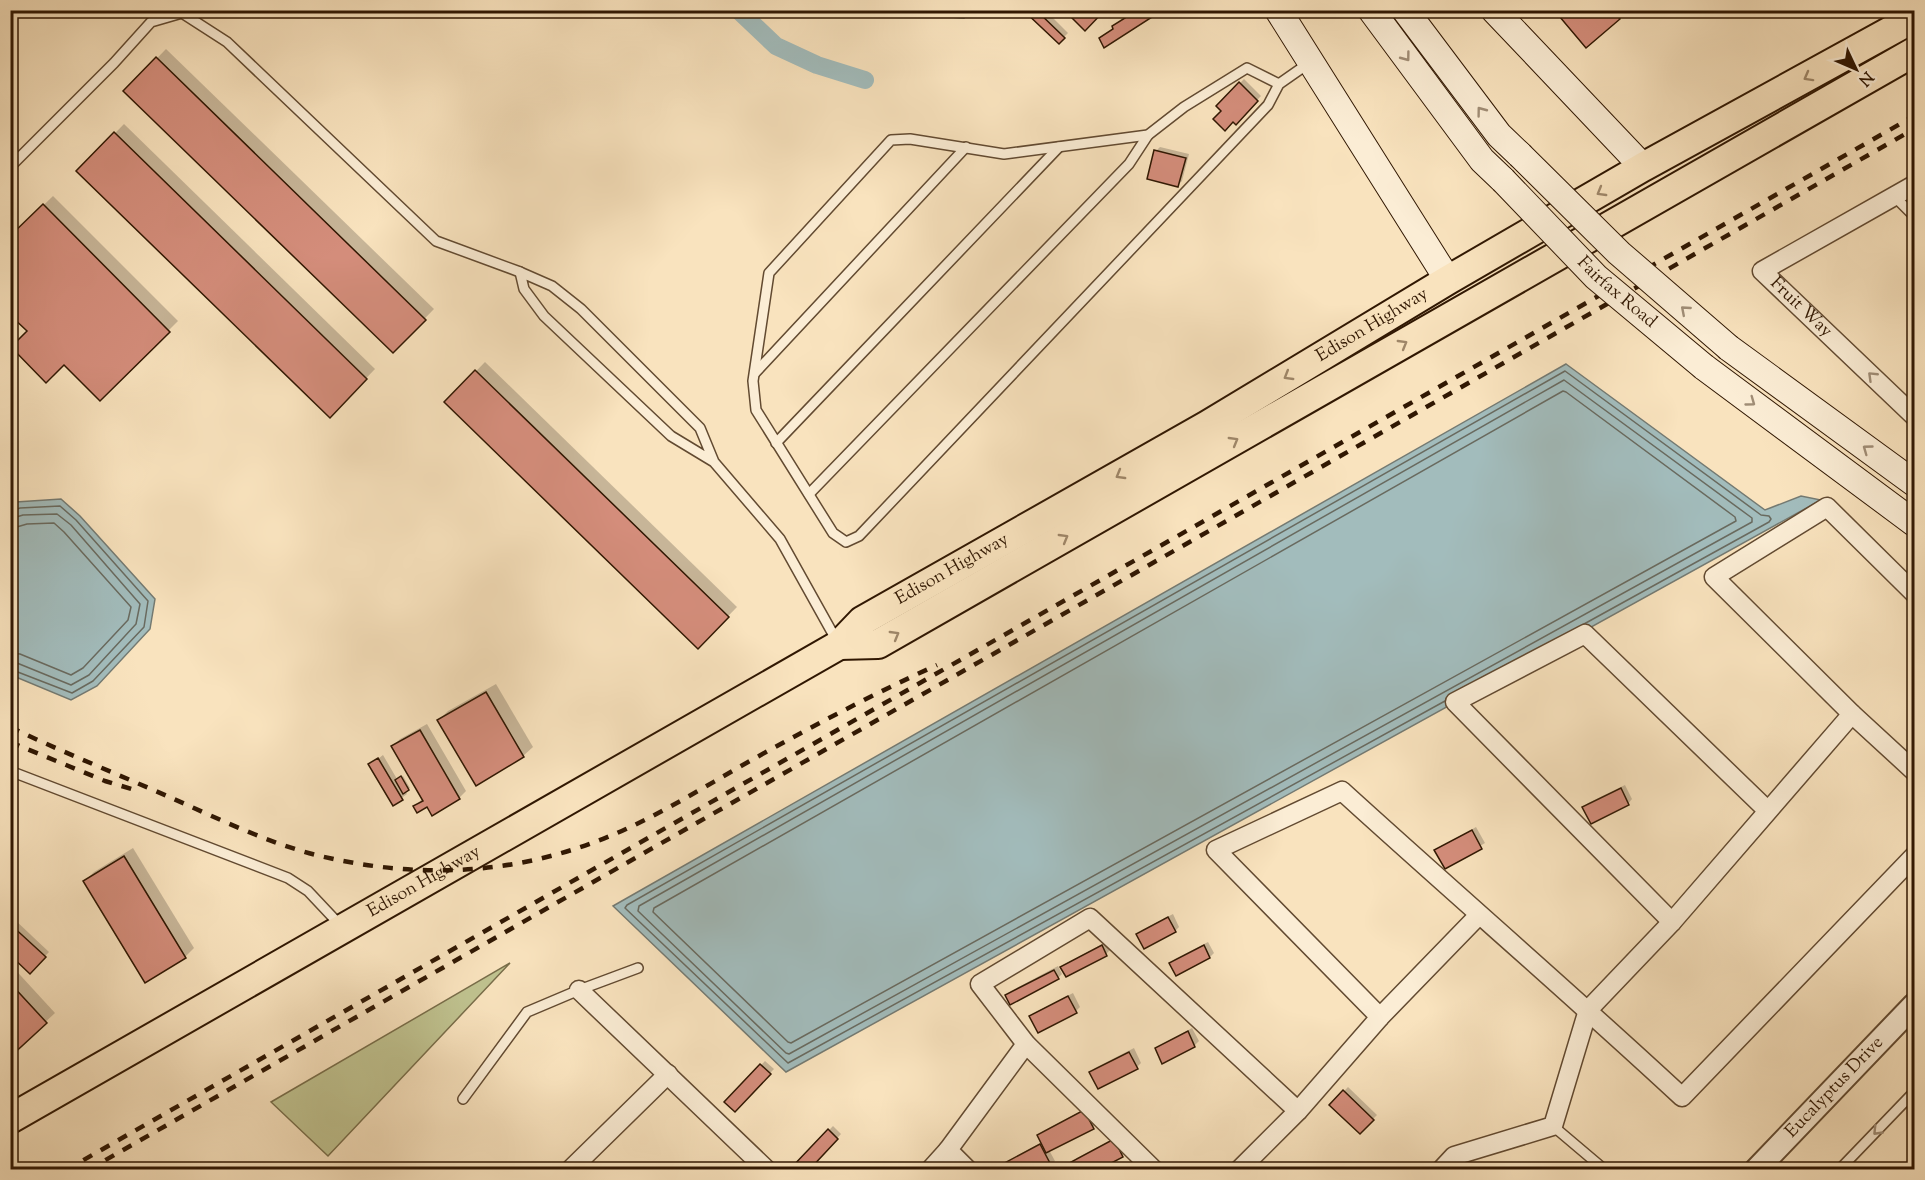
<svg xmlns="http://www.w3.org/2000/svg" width="1925" height="1180" font-family="'Sorts Mill Goudy',serif">
	<style>
		.green { fill: #c0c390; stroke: #786d49; stroke-width: 1.5 }
		.water { fill: #a2bcbc; stroke: #747a72; stroke-width: 1.5 }
		.shadow { fill: #0003 }
		.lines { fill: none; stroke-linecap: round; stroke-linejoin: round }
		.shore { stroke: #696a5f; stroke-width: 1.5 }
		.canal { stroke: #a2bcbc; stroke-width: 18 }
		.building { fill: #d48d7b; stroke: #301702; stroke-width: 1.5 }
		.service-casing { stroke: #624a31; stroke-width: 12 }
		.minor-casing { stroke: #624a31; stroke-width: 21 }
		.tertiary-casing { stroke: #624a31; stroke-width: 26 }
		.secondary-casing { stroke: #301702; stroke-width: 28 }
		.primary-casing { stroke: #301702; stroke-width: 32 }
		.service { stroke: #fbedd5; stroke-width: 9 }
		.minor { stroke: #fbedd5; stroke-width: 18 }
		.tertiary { stroke: #fbedd5; stroke-width: 22 }
		.secondary { stroke: #fbedd5; stroke-width: 26 }
		.primary { stroke: #f9e3be; stroke-width: 28 }
		.rail { stroke: #301702; stroke-width: 4.5; stroke-dasharray: 10 10; stroke-linecap: butt }
		.secondary-bridge-casing { stroke: #301702; stroke-width: 28; stroke-linecap: butt }
		.secondary-bridge { stroke: #fbedd5; stroke-width: 26 }
		.oneway { stroke: #a08d76 }
		.oneway2 { stroke: #9f8769 }
		.labels { text-anchor: middle; dominant-baseline: central; stroke-width: 5; stroke-linejoin: round; paint-order: stroke }
		.street-label { font-size: 18px; fill: #301702; stroke: #fbedd5 }
	</style>
	<rect width="100%" height="100%" fill="#f9e3be"/>
	<filter id="stains"><feTurbulence type="fractalNoise" baseFrequency=".00333" numOctaves="4"/><feColorMatrix values="0 0 0 0 .2 0 0 0 0 .09 0 0 0 0 .02 0 0 0 .5 -.17"/></filter>
	<radialGradient id="worn" r=".72"><stop offset=".6" stop-color="#630" stop-opacity="0"/><stop offset="1" stop-color="#630" stop-opacity=".3"/></radialGradient>
	<path class="green" d="M 510,963 L 328,1156 L 271,1102 Z"/>
	<g class="water">
		<path d="M 881,11 L 972,11 L 964,18 L 890,13 Z"/>
		<path d="M 1566,364 L 1765,510 L 1801,496 L 1821,500 L 786,1072 L 613,906 Z"/>
		<path d="M 61,499 L 80,516 L 155,599 L 150,629 L 97,686 L 71,700 L 11,675 L 11,509 L 16,502 Z"/>
	</g>
	<g class="shadow">
		<path d="M 1025,10 L 1045,10 L 1068,33 L 1059,42 Z"/>
		<path d="M 1556,10 L 1626,10 L 1619,18 Z"/>
		<path d="M 166,49 L 434,309 L 393,351 L 125,91 Z"/>
		<path d="M 1244,79 L 1261,96 L 1236,122 L 1218,106 Z"/>
		<path d="M 124,124 L 375,369 L 330,416 L 78,171 Z"/>
		<path d="M 1160,147 L 1189,154 L 1182,181 L 1178,185 L 1156,151 Z"/>
		<path d="M 53,196 L 178,321 L 100,399 L 29,331 L 10,238 Z"/>
		<path d="M 485,362 L 737,607 L 698,647 L 446,402 Z"/>
		<path d="M 496,684 L 533,747 L 523,756 L 476,784 L 439,720 L 448,711 Z"/>
		<path d="M 427,724 L 466,791 L 459,798 L 415,806 L 423,798 L 393,746 L 400,739 Z"/>
		<path d="M 383,755 L 397,779 L 403,776 L 410,788 L 405,791 L 407,794 L 393,804 L 370,765 Z"/>
		<path d="M 1625,785 L 1632,799 L 1628,804 L 1584,807 L 1588,803 Z"/>
		<path d="M 1476,827 L 1485,843 L 1445,867 L 1436,851 Z"/>
		<path d="M 133,848 L 194,948 L 185,957 L 85,881 L 94,872 Z"/>
		<path d="M 1173,914 L 1179,927 L 1175,931 L 1138,934 L 1142,930 Z"/>
		<path d="M 14,919 L 49,952 L 30,972 L 10,953 L 10,922 Z"/>
		<path d="M 1106,942 L 1110,950 L 1106,954 L 1062,967 L 1067,963 Z"/>
		<path d="M 1208,942 L 1214,953 L 1210,957 L 1176,974 L 1171,963 L 1175,959 Z"/>
		<path d="M 10,964 L 55,1013 L 10,1055 Z"/>
		<path d="M 1058,966 L 1062,974 L 1058,978 L 1007,995 L 1011,991 Z"/>
		<path d="M 1073,993 L 1080,1007 L 1076,1011 L 1031,1017 L 1036,1012 Z"/>
		<path d="M 1192,1028 L 1199,1041 L 1195,1045 L 1163,1062 L 1156,1049 L 1161,1045 Z"/>
		<path d="M 1134,1048 L 1141,1063 L 1137,1067 L 1099,1087 L 1091,1072 L 1095,1068 Z"/>
		<path d="M 765,1061 L 774,1069 L 735,1110 L 726,1102 Z"/>
		<path d="M 1348,1087 L 1377,1115 L 1360,1132 L 1331,1105 Z"/>
		<path d="M 1089,1107 L 1097,1123 L 1093,1127 L 1049,1150 L 1055,1161 L 1051,1165 L 1043,1170 L 999,1167 L 1004,1163 L 1042,1142 L 1039,1135 L 1043,1131 Z"/>
		<path d="M 833,1126 L 841,1134 L 807,1170 L 794,1168 Z"/>
		<path d="M 1118,1136 L 1126,1151 L 1122,1155 L 1073,1162 L 1077,1158 Z"/>
	</g>
	<g class="lines">
		<g class="shore">
			<path d="M 1564,380 L 1752,518 L 1752,522 L 789,1054 L 786,1053 L 638,911 L 639,906 Z"/>
			<path d="M 1563,391 L 1566,392 L 1735,517 L 1736,521 L 791,1043 L 788,1042 L 653,912 L 654,908 Z"/>
			<path d="M 10,512 L 20,508 L 60,506 L 76,520 L 148,601 L 144,627 L 93,681 L 72,693 L 10,669"/>
			<path d="M 10,519 L 23,515 L 57,514 L 71,525 L 140,604 L 136,624 L 89,675 L 71,685 L 17,663 L 10,662"/>
			<path d="M 10,529 L 27,524 L 54,523 L 64,532 L 131,607 L 128,620 L 83,668 L 71,675 L 20,654 L 10,653"/>
			<path d="M 1445,701 L 788,1063 L 625,908 L 627,905 L 1565,371 L 1761,515 L 1769,516 L 1771,519 L 1769,522 L 1584,624"/>
		</g>
		<path class="canal" d="M 738,10 L 776,46 L 817,65 L 865,80"/>
	</g>
	<g class="building">
		<path d="M 1023,10 L 1036,10 L 1065,38 L 1059,44 Z"/>
		<path d="M 1075,10 L 1105,10 L 1085,31 L 1070,16 Z"/>
		<path d="M 1130,10 L 1163,10 L 1104,48 L 1099,38 L 1113,29 L 1112,26 L 1125,18 L 1123,15 Z"/>
		<path d="M 1554,10 L 1613,10 L 1620,19 L 1586,48 Z"/>
		<path d="M 156,57 L 426,320 L 393,353 L 123,91 Z"/>
		<path d="M 1239,82 L 1258,101 L 1236,125 L 1233,122 L 1225,131 L 1213,119 L 1221,111 L 1216,106 Z"/>
		<path d="M 114,132 L 367,379 L 330,418 L 76,171 Z"/>
		<path d="M 1154,150 L 1186,158 L 1178,187 L 1147,179 Z"/>
		<path d="M 43,204 L 170,332 L 100,401 L 64,365 L 46,383 L 11,347 L 27,331 L 10,315 L 10,236 Z"/>
		<path d="M 475,370 L 729,617 L 698,649 L 444,402 Z"/>
		<path d="M 486,692 L 524,757 L 476,786 L 437,720 Z"/>
		<path d="M 420,730 L 460,799 L 432,816 L 427,807 L 417,813 L 413,806 L 423,801 L 391,746 Z"/>
		<path d="M 378,758 L 403,800 L 393,806 L 368,764 Z"/>
		<path d="M 401,776 L 409,790 L 403,794 L 395,780 Z"/>
		<path d="M 1621,788 L 1629,805 L 1591,824 L 1582,807 Z"/>
		<path d="M 1472,830 L 1482,849 L 1445,869 L 1434,850 Z"/>
		<path d="M 124,856 L 186,958 L 145,983 L 83,881 Z"/>
		<path d="M 1168,917 L 1176,932 L 1144,949 L 1136,934 Z"/>
		<path d="M 10,924 L 46,957 L 30,974 L 10,955 Z"/>
		<path d="M 1102,945 L 1107,956 L 1066,977 L 1060,967 Z"/>
		<path d="M 1204,945 L 1210,958 L 1176,976 L 1169,963 Z"/>
		<path d="M 1054,970 L 1059,979 L 1010,1005 L 1005,995 Z"/>
		<path d="M 10,983 L 47,1023 L 10,1057 Z"/>
		<path d="M 1068,996 L 1077,1013 L 1038,1033 L 1029,1016 Z"/>
		<path d="M 1188,1031 L 1195,1047 L 1162,1064 L 1155,1048 Z"/>
		<path d="M 1129,1052 L 1138,1069 L 1098,1089 L 1089,1072 Z"/>
		<path d="M 760,1064 L 771,1074 L 735,1112 L 724,1102 Z"/>
		<path d="M 1343,1090 L 1374,1120 L 1360,1134 L 1329,1105 Z"/>
		<path d="M 1084,1110 L 1094,1129 L 1046,1153 L 1037,1135 Z"/>
		<path d="M 828,1129 L 838,1139 L 809,1170 L 793,1170 L 791,1168 Z"/>
		<path d="M 1114,1139 L 1123,1157 L 1098,1170 L 1075,1170 L 1071,1162 Z"/>
		<path d="M 1040,1144 L 1052,1167 L 1047,1170 L 999,1170 L 997,1167 Z"/>
		<path d="M 1914,1156 L 1914,1170 L 1901,1170 Z"/>
	</g>
	<g class="lines">
		<g class="service-casing">
			<g id="service">
				<path d="M 1279,84 L 1247,68 L 1184,107 L 1148,135 L 1004,154 L 910,139 L 891,140 L 769,273 L 753,381 L 756,410 L 833,533 L 846,542 L 859,536 L 1268,105 L 1279,84 L 1309,63"/>
				<path d="M 10,167 L 114,63 L 151,22 L 182,13 L 227,42 L 436,241 L 520,272"/>
				<path d="M 1895,197 L 1914,216"/>
				<path d="M 755,373 L 966,147"/>
				<path d="M 776,443 L 1059,147"/>
				<path d="M 714,462 L 671,436 L 544,316 L 524,289 L 520,272 L 552,286 L 581,309 L 700,428 L 714,462 L 780,539 L 838,643"/>
				<path d="M 809,494 L 1129,164 L 1148,135"/>
				<path d="M 10,771 L 288,878 L 308,891 L 340,925"/>
				<path d="M 463,1099 L 527,1012 L 579,990 L 638,968"/>
				<path d="M 1553,1126 L 1605,1170"/>
				<path d="M 1839,1170 L 1914,1092"/>
			</g>
		</g>
		<g class="minor-casing">
			<g id="minor">
				<path id="s1" d="M 1914,185 L 1762,271 L 1914,416"/>
				<path d="M 1914,593 L 1827,507 L 1714,577 L 1852,714 L 1914,771"/>
				<path d="M 1672,922 L 1455,702 L 1585,634 L 1767,810"/>
				<path d="M 579,990 L 767,1170"/>
				<path d="M 1380,1017 L 1216,850 L 1342,791 C 1454,893 1570,993 1682,1097 L 1914,856"/>
				<path d="M 570,1170 L 668,1074"/>
				<path d="M 930,1170 L 948,1150"/>
				<path d="M 968,1170 L 948,1150 L 1026,1044"/>
				<path d="M 1154,1170 L 1026,1044 L 980,984 L 1090,918 L 1298,1111"/>
				<path d="M 1239,1170 L 1298,1111 L 1380,1017 L 1479,915"/>
				<path d="M 1441,1170 L 1454,1156 L 1553,1126 L 1588,1010 L 1672,922 L 1852,714"/>
			</g>
		</g>
		<g class="tertiary-casing">
			<g id="tertiary">
				<path id="s2" d="M 1756,1170 L 1914,1005"/>
			</g>
		</g>
		<g class="secondary-casing">
			<g id="secondary">
				<path d="M 1278,10 L 1448,280"/>
				<path d="M 1371,10 L 1482,160 L 1503,180"/>
				<path d="M 1405,10 L 1499,135 L 1520,155"/>
				<path d="M 1494,10 L 1643,167"/>
				<path d="M 1729,348 L 1914,483"/>
				<path d="M 1704,367 L 1914,523"/>
			</g>
		</g>
		<g class="primary-casing">
			<g id="primary">
				<path d="M 839,645 L 878,644 L 1914,52"/>
				<path id="s3" d="M 10,1119 L 839,645 L 862,621 L 1206,426 L 1448,280 L 1643,167 L 1914,18"/>
			</g>
		</g>
		<use href="#service" class="service"/>
		<use href="#minor" class="minor"/>
		<use href="#tertiary" class="tertiary"/>
		<use href="#secondary" class="secondary"/>
		<use href="#primary" class="primary"/>
		<g class="rail">
			<path d="M 10,727 C 62,752 115,773 167,796 C 215,817 265,842 316,855 C 422,881 526,875 626,829 C 665,811 703,788 741,766 C 805,730 869,696 937,665"/>
			<path d="M 10,742 L 105,781 L 135,790"/>
			<path d="M 66,1170 L 1914,116"/>
			<path d="M 88,1170 L 1914,129"/>
		</g>
		<g class="secondary-bridge-casing">
			<g id="secondary-bridge">
				<path d="M 1520,155 L 1619,253 L 1729,348"/>
				<path id="s4" d="M 1503,180 L 1596,277 L 1704,367"/>
			</g>
		</g>
		<use href="#secondary-bridge" class="secondary-bridge"/>
	</g>
	<defs><path id="oneway-chevron" d="M-2-3.5L2.5 0L-2 3.5" fill="none" stroke-width="1.6" stroke-linecap="round" stroke-linejoin="round" transform="scale(1.5)"/></defs>
	<g class="oneway">
		<use href="#oneway-chevron" transform="translate(1406 57) rotate(53)"/>
		<use href="#oneway-chevron" transform="translate(1481 111) rotate(-127)"/>
		<use href="#oneway-chevron" transform="translate(1685 310) rotate(-139)"/>
		<use href="#oneway-chevron" transform="translate(1872 376) rotate(-136)"/>
		<use href="#oneway-chevron" transform="translate(1751 402) rotate(36)"/>
		<use href="#oneway-chevron" transform="translate(1867 449) rotate(-144)"/>
		<use href="#oneway-chevron" transform="translate(1877 1131) rotate(134)"/>
	</g>
	<g class="oneway2">
		<use href="#oneway-chevron" transform="translate(1808 77) rotate(151)"/>
		<use href="#oneway-chevron" transform="translate(1601 192) rotate(150)"/>
		<use href="#oneway-chevron" transform="translate(1403 344) rotate(-30)"/>
		<use href="#oneway-chevron" transform="translate(1288 376) rotate(149)"/>
		<use href="#oneway-chevron" transform="translate(1234 441) rotate(-30)"/>
		<use href="#oneway-chevron" transform="translate(1120 475) rotate(150)"/>
		<use href="#oneway-chevron" transform="translate(1064 538) rotate(-30)"/>
		<use href="#oneway-chevron" transform="translate(895 635) rotate(-30)"/>
	</g>
	<g class="labels">
		<g class="street-label">
			<text stroke="none"><textPath href="#s4" startOffset="160">Fairfax Road</textPath></text>
			<text stroke="none"><textPath href="#s1" startOffset="228">Fruit Way</textPath></text>
			<text stroke="none"><textPath href="#s3" startOffset="1578">Edison Highway</textPath></text>
			<text stroke="none"><textPath href="#s3" startOffset="1092">Edison Highway</textPath></text>
			<text stroke="none"><textPath href="#s3" startOffset="477">Edison Highway</textPath></text>
			<text stroke="none"><textPath href="#s2" startOffset="114">Eucalyptus Drive</textPath></text>
		</g>
	</g>
	<rect width="1925" height="1180" fill="none" stroke="#f9e3be" stroke-width="36"/>
	<rect x="12" y="12" width="1901" height="1156" fill="none" stroke="#301702" stroke-width="3"/>
	<rect x="18" y="18" width="1889" height="1144" fill="none" stroke="#301702" stroke-width="1.5"/>
	<g transform="translate(1856 69) rotate(134)" stroke="#fbedd5" stroke-width="4.5" paint-order="stroke">
	<path d="M0-4.5L10 22L0 15L-10 22Z" fill="#301702"/>
	<text y="-9" font-size="16" font-weight="bold" text-anchor="middle" fill="#301702">N</text>
	</g>
	<rect width="100%" height="100%" filter="url(#stains)"/>
	<rect width="100%" height="100%" fill="url(#worn)"/>
</svg>
